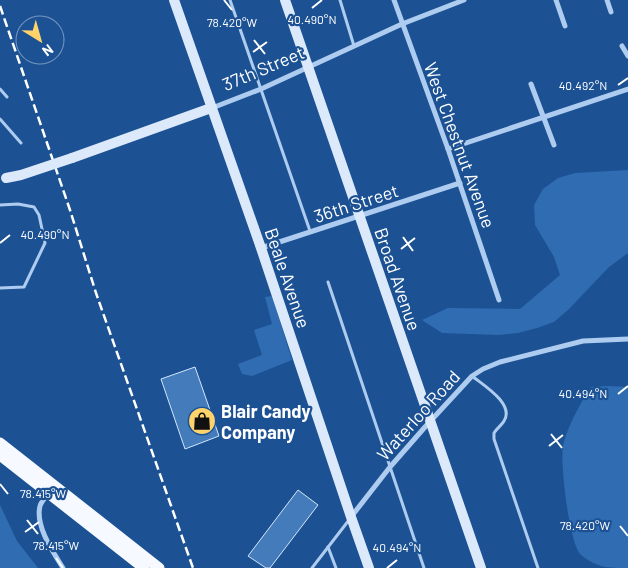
<svg xmlns="http://www.w3.org/2000/svg" width="628" height="568" font-family="Barlow,sans-serif">
	<style>
		.green { fill: #306cb2 }
		.building { fill: #447bbb; stroke: #d4e6fb }
		.lines { fill: none; stroke-linecap: round; stroke-linejoin: round }
		.lane { stroke: #aeccef; stroke-width: 3 }
		.street { stroke: #aeccef; stroke-width: 5 }
		.secondary { stroke: #dbe9fb; stroke-width: 10 }
		.primary { stroke: #f6f9ff; stroke-width: 11 }
		.rail { stroke: #fff; stroke-width: 2.5; stroke-dasharray: 9 4; stroke-linecap: butt }
		.secondary-bridge { stroke: #dbe9fb; stroke-width: 10 }
		.ticks { fill: none; stroke: #fff; stroke-width: 2 }
		.labels { text-anchor: middle; dominant-baseline: central; stroke-width: 4.5; stroke-linejoin: round; paint-order: stroke }
		.street-label { font-size: 18px; fill: #fff; stroke: #1c5294 }
		.poi-label { font-size: 18px; font-weight: bold; fill: #fff; stroke: #1c5294; text-anchor: start }
		.ticks-label { font-size: 12px; text-anchor: middle; fill: #fff; stroke: #1c5294; stroke-width: 4.5; stroke-linejoin: round; paint-order: stroke }
	</style>
	<rect width="100%" height="100%" fill="#1c5294"/>
	<g class="green">
		<path d="M 628,170 L 628,253 L 609,267 L 569,309 L 554,322 L 537,328 L 518,333 L 499,335 L 442,333 L 422,320 L 448,308 L 520,309 L 560,275 L 554,257 L 535,225 L 534,205 L 543,189 L 558,178 L 575,173 Z"/>
		<path d="M 272,296 L 292,360 L 252,376 L 242,374 L 238,364 L 262,355 L 254,330 L 272,324 L 265,297 Z"/>
		<path d="M 609,386 L 628,387 L 628,568 C 608,568 597,568 581,555 C 569,544 560,463 563,446 C 566,430 581,401 591,387 Z"/>
		<path d="M 0,505 L 17,541 L 38,568 L 0,568 Z"/>
	</g>
	<g class="building">
		<path d="M 195,367 L 219,436 L 185,449 L 161,379 Z"/>
		<path d="M 298,490 L 318,505 L 270,568 L 266,568 L 248,556 Z"/>
	</g>
	<g class="lines">
		<g class="lane">
			<path d="M 230,0 L 310,231"/>
			<path d="M 340,0 L 354,46"/>
			<path d="M 0,89 L 7,97"/>
			<path d="M 0,119 L 21,143"/>
			<path d="M 0,205 L 18,204 L 34,207 L 39,215 L 45,243 L 24,287 L 0,288"/>
			<path d="M 328,282 L 424,568"/>
			<path d="M 472,376 C 483,385 515,404 504,421 C 502,425 497,428 494,433 L 494,439 L 538,568"/>
			<path d="M 328,547 L 336,568"/>
			<path d="M 312,568 L 349,520"/>
		</g>
		<g class="street">
			<path d="M 394,0 L 448,149 L 499,300"/>
			<path d="M 556,0 L 565,26"/>
			<path d="M 607,0 L 611,12"/>
			<path d="M 622,46 L 628,56"/>
			<path d="M 531,84 L 554,145"/>
			<path d="M 212,108 L 261,89 L 402,24 L 464,0"/>
			<path d="M 448,149 L 628,89"/>
			<path d="M 261,248 L 460,183"/>
			<path d="M 48,493 C 46,497 41,502 40,506 C 35,526 53,552 63,568"/>
			<path d="M 351,517 L 390,467 L 425,427 L 472,376 L 483,369 L 500,362 L 583,341 L 628,339"/>
		</g>
		<g class="secondary">
			<path d="M 174,0 L 261,248 L 351,517 L 369,568"/>
			<path d="M 285,0 L 481,568"/>
			<path d="M 72,158 L 211,108"/>
		</g>
		<g class="primary">
			<path d="M 0,443 L 159,568"/>
			<path d="M 0,455 L 144,568"/>
		</g>
		<path class="rail" d="M 0,6 L 70,210 L 96,293 L 193,568"/>
		<path class="secondary-bridge" d="M 6,178 L 21,175 L 72,158"/>
	</g>
	<path class="ticks" d="M 224,0 L 232,10M 312,8 L 322,0M 254,40 L 265,54M 253,52 L 267,42M 618,85 L 628,78M 403,237 L 413,251M 0,243 L 10,235M 401,249 L 415,238M 618,394 L 628,386M 551,434 L 562,448M 549,446 L 563,435M 0,484 L 8,494M 27,520 L 38,534M 620,526 L 628,536M 25,532 L 39,522M 56,558 L 63,568M 387,568 L 397,560"/>
	<defs>
		<g id="shop-disc" transform="scale(1.4375)"><circle r="9.5" fill="#ffd36c" stroke="#1c5294"/><path d="M-5-2.5h2.3a2.7 3.5 0 0 1 5.4 0H5L5.5 6h-11ZM-1.5-2.5h3a1.5 2.3 0 0 0-3 0Z" fill="#111"/></g>
	</defs>
	<g fill-rule="evenodd">
		<use href="#shop-disc" x="202" y="421"/>
	</g>
	<g class="labels">
		<g class="street-label">
			<text transform="translate(263 68) rotate(-23)">37th Street</text>
			<text transform="translate(460 145) rotate(70)">West Chestnut Avenue</text>
			<text transform="translate(356 203) rotate(-18)">36th Street</text>
			<text transform="translate(288 278) rotate(71)">Beale Avenue</text>
			<text transform="translate(398 279) rotate(71)">Broad Avenue</text>
			<text transform="translate(418 415) rotate(-48)">Waterloo Road</text>
		</g>
		<g class="poi-label">
			<text x="221" y="411">Blair Candy<tspan x="221" dy="21">Company</tspan></text>
		</g>
	</g>
	<g class="ticks-label">
		<text x="312" y="24">40.490°N</text>
		<text x="232" y="27">78.420°W</text>
		<text x="583" y="90">40.492°N</text>
		<text x="45" y="239">40.490°N</text>
		<text x="583" y="398">40.494°N</text>
		<text x="43" y="498">78.415°W</text>
		<text x="585" y="530">78.420°W</text>
		<text x="56" y="550">78.415°W</text>
		<text x="397" y="552">40.494°N</text>
	</g>
	<g transform="translate(40 40) rotate(143)"><circle r="24" fill="#1c5294" stroke="#7797bf"/>
	<path d="M0-4L9 19L0 12L-9 19Z" fill="#ffd36c"/>
	<text y="-8" font-size="14" font-weight="bold" text-anchor="middle" fill="#ffffff">N</text>
	</g>
</svg>
